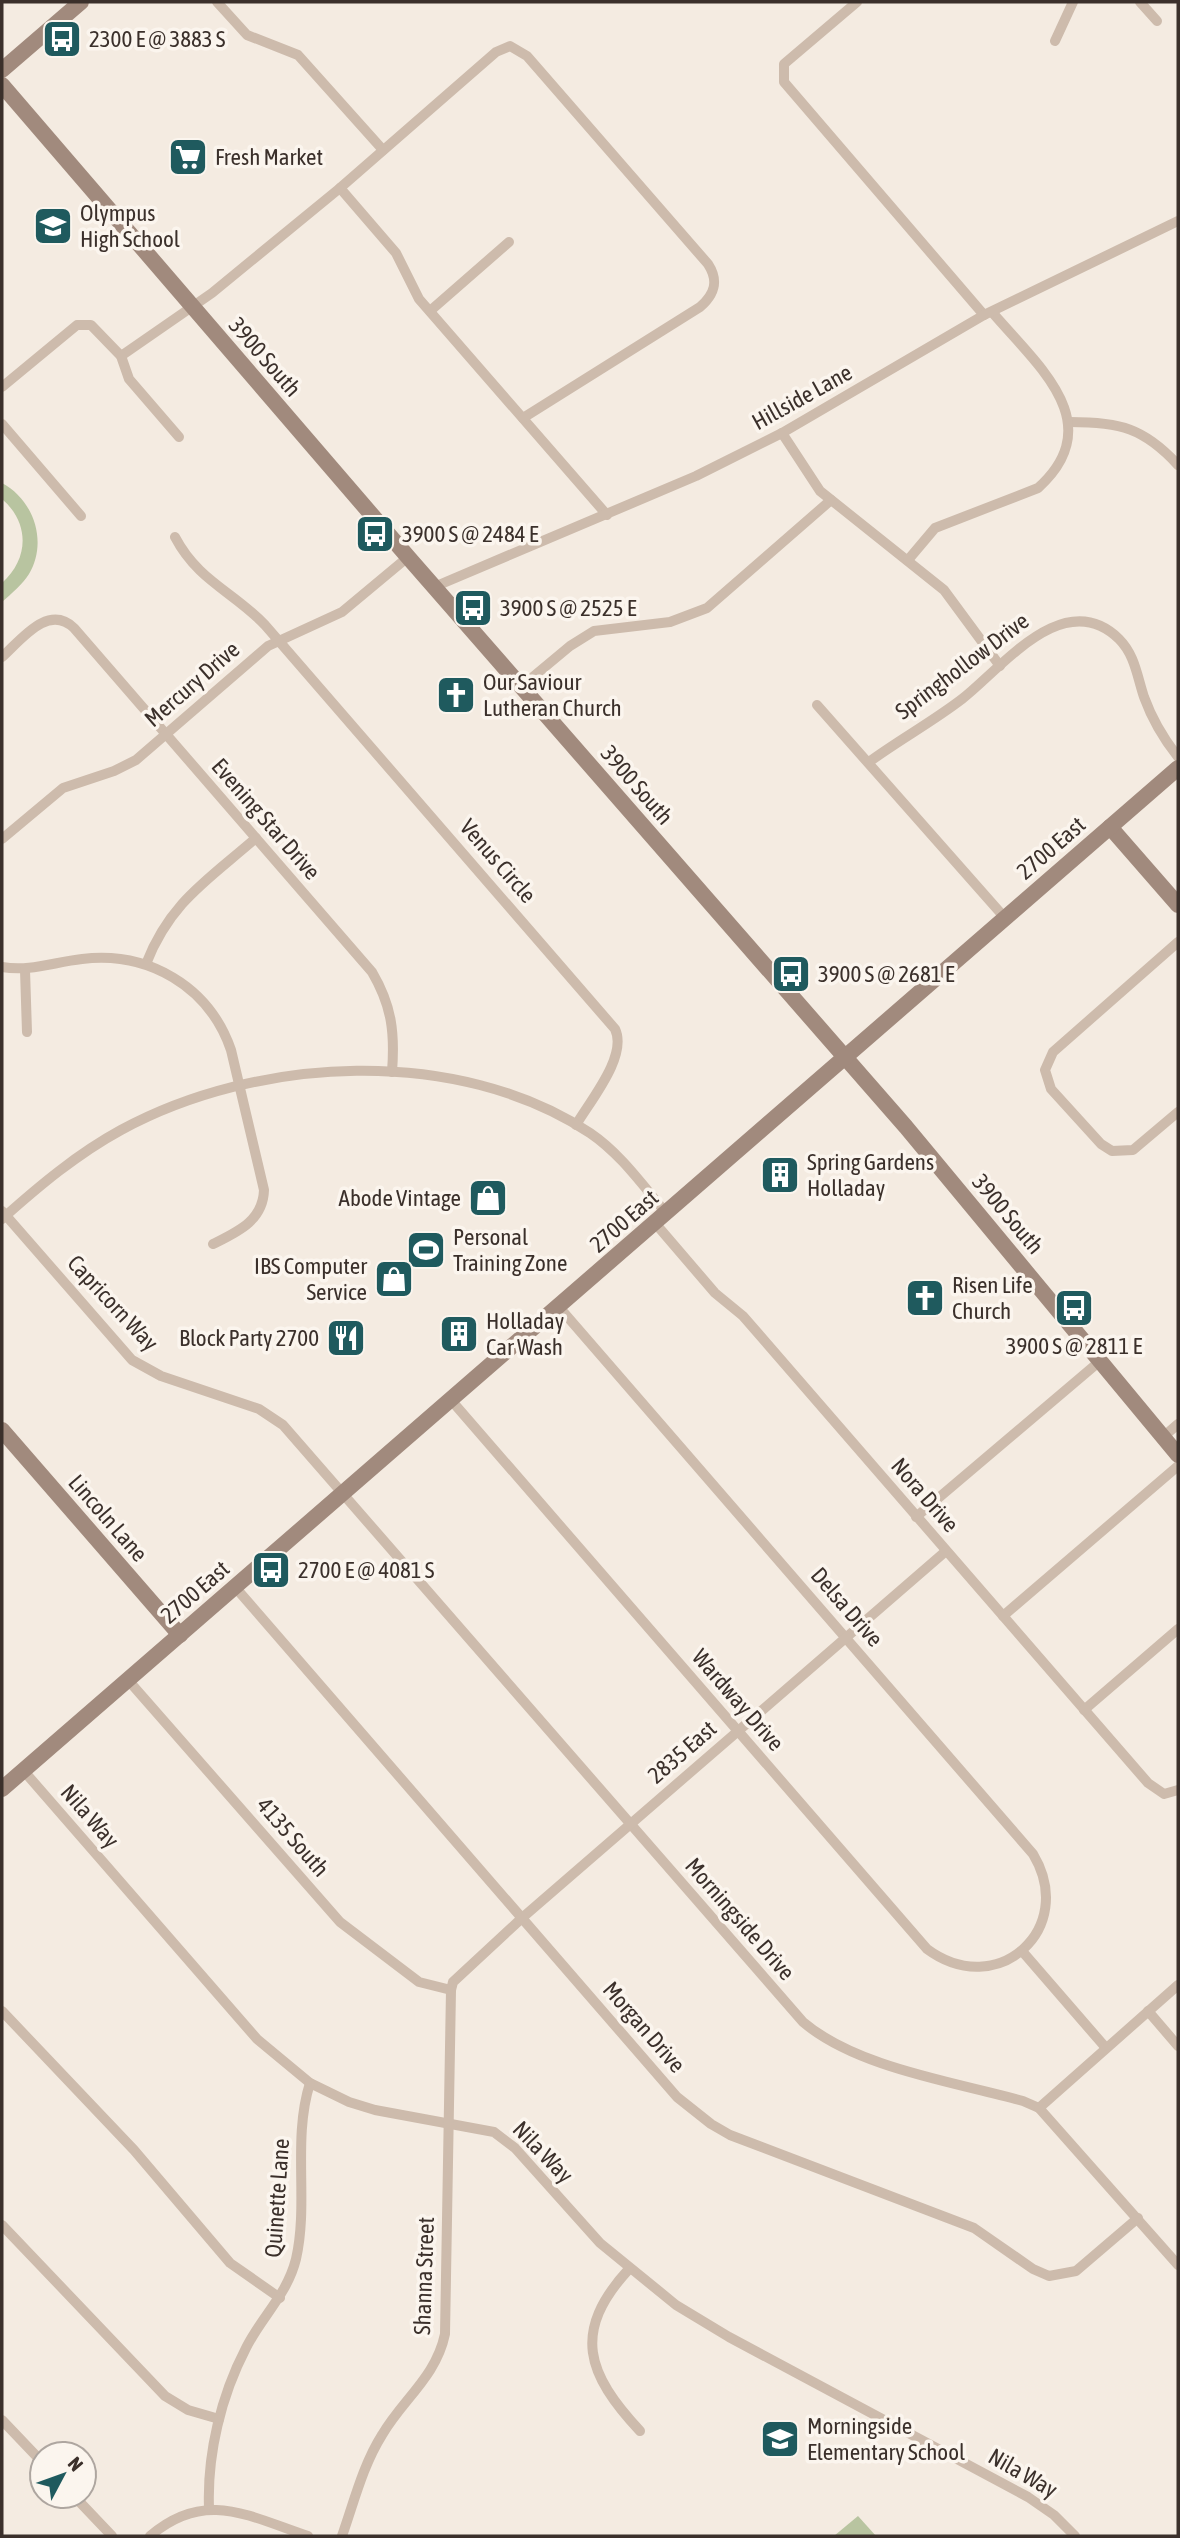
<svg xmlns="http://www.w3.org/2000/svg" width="1180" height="2538" font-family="'Asap Condensed',sans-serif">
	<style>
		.green { fill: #b8c4a0 }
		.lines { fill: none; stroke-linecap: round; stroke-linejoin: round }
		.street { stroke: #cdbbac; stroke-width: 10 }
		.secondary { stroke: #a18a7d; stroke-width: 16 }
		.labels { text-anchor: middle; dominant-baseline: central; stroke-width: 7; stroke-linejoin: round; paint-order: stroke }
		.poi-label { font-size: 23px; fill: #3b302b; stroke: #fbf5ee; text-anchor: start }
		.street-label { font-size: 23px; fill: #3b302b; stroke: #fbf5ee }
	</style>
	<rect width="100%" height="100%" fill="#f4ebe1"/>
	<g class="green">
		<path d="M 2,483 C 34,500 48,542 29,574 C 22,585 12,593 2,602 L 2,583 C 29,559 30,523 2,499 Z"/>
		<path d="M 858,2516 L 876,2536 L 834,2536 Z"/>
	</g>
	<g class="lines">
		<g class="street">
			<path d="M 217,2 L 247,35 L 298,55 L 383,150"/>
			<path d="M 857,2 L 784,64 L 784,82 L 984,315"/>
			<path d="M 1140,2 L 1157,21"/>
			<path d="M 1055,41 L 1073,2"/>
			<path d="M 340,188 L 396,253 L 419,299 L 607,515"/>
			<path d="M 430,311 L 509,242"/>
			<path d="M 121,356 L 212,293 L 340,188 L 496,52 L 510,46 L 527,56 L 708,264 C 719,281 715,294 700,307 L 523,418"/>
			<path d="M 2,387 L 77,325 L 91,325 L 121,356 L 129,379 L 179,437"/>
			<path d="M 1070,422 C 1120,422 1144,428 1178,465"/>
			<path d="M 2,424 L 81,516"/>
			<path d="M 782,433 L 820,491 L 944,590 L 1000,666"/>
			<path d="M 175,537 C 198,581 234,592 265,625 L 615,1029 C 628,1056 590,1101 576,1125"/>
			<path d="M 908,560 L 935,528 L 1038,488 C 1110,423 1037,365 992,312"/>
			<path d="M 434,587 L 696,476 L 782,433 L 984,315 L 1178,221"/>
			<path d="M 2,657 C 21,640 48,603 74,628 L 372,972 C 392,1006 395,1033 392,1072"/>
			<path d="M 522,686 L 570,646 L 594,631 L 670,622 L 707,608 L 831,500"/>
			<path d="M 817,705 L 1005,918"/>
			<path d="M 869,762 C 899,740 932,722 962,699 C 1001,669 1064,585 1119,639 C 1135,655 1137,676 1144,697 C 1152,719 1163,738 1178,757"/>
			<path d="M 2,839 L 63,788 L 114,771 L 136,760 L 268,646 L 342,612 L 408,557"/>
			<path d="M 1178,942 L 1053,1052 L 1045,1070 L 1051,1089 L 1101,1144 L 1112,1151 L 1133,1150 L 1178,1112"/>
			<path d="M 146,964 C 170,902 208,880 256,838"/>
			<path d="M 2,967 C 30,972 54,962 82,959 C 148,951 209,986 231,1050 L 264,1190 C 263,1221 237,1232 213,1244"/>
			<path d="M 25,970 L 27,1032"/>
			<path d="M 2,1211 L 132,1360 L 161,1376 L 259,1409 L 283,1425 L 803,2022 C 857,2068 955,2082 1023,2101 L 1039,2108 L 1178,2265"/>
			<path d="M 2,1219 C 39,1186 77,1154 121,1130 C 257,1056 457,1045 590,1133 C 621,1154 643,1186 667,1214"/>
			<path d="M 655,1223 L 715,1293 L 743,1316 L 1148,1783 L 1164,1794 L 1178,1790"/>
			<path d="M 451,1400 L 927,1949 C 997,2001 1078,1929 1033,1854 L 559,1307"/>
			<path d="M 1163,1437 L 1178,1424"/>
			<path d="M 916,1517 L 1100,1361"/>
			<path d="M 235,1587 L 677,2097 L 711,2124 L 730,2135 L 974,2228 L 1033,2269 L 1049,2276 L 1076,2271 L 1138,2218"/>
			<path d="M 1003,1616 L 1178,1466"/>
			<path d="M 128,1680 L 340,1922 L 419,1982 L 451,1990"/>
			<path d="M 1084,1710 L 1178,1629"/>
			<path d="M 23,1770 L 257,2039 L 310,2083 L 349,2102 L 375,2110 L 494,2132 L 515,2148 L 600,2243 L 676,2305 L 729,2337 L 1028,2497 L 1054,2515 L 1075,2536"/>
			<path d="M 1022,1951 L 1106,2048"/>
			<path d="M 2,2011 L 134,2150 L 230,2263 L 280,2298"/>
			<path d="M 1148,2011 L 1178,2046"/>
			<path d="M 1039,2108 L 1178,1985"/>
			<path d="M 2,2225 L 165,2396 L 188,2410 L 219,2419"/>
			<path d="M 629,2269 C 571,2332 587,2374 640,2431"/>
			<path d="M 2,2420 L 42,2462"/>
			<path d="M 74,2496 L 112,2536"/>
			<path d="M 209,2508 C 207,2454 221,2396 246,2348 C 262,2316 287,2295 296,2259 C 309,2202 292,2140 310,2083"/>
			<path d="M 150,2536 C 205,2489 248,2516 308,2536"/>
			<path d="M 342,2536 C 354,2502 363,2465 382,2435 C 403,2399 436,2377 445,2334 L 451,1990 L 453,1982 L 522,1918 L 946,1551"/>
		</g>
		<g class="secondary">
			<path d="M 2,70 L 81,2"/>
			<path d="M 2,85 L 408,557 L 906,1127 L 1178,1455"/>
			<path d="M 1110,827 L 1178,905"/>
			<path d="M 2,1430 L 180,1635"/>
			<path d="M 2,1789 L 1178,768"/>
		</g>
	</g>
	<defs>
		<g id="bus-square" transform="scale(2.0125)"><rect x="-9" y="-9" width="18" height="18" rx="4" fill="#1f5a5e" stroke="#fbf5ee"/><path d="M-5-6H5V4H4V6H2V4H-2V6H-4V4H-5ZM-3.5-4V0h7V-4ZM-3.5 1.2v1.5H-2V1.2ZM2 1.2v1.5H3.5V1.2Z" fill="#fff"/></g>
		<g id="supermarket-square" transform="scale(2.0125)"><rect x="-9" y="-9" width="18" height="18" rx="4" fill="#1f5a5e" stroke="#fbf5ee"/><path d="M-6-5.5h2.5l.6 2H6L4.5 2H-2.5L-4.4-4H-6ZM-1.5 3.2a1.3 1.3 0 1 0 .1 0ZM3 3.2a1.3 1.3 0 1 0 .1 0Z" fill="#fff"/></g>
		<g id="school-square" transform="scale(2.0125)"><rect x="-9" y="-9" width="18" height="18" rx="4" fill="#1f5a5e" stroke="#fbf5ee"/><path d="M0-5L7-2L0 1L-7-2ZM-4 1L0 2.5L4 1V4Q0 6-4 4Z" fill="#fff"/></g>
		<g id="church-square" transform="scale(2.0125)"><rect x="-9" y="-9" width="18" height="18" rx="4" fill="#1f5a5e" stroke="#fbf5ee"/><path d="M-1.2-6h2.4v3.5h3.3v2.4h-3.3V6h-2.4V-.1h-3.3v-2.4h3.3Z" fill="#fff"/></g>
		<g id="building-square" transform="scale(2.0125)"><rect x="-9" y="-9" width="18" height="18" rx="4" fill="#1f5a5e" stroke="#fbf5ee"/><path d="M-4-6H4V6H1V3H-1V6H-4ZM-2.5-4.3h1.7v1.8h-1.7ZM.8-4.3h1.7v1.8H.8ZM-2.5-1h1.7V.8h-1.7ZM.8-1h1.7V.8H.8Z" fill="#fff"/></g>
		<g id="shop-square" transform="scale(2.0125)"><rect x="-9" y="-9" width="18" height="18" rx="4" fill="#1f5a5e" stroke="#fbf5ee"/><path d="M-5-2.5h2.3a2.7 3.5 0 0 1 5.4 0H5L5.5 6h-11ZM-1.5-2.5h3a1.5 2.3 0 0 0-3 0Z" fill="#fff"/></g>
		<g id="stadium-square" transform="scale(2.0125)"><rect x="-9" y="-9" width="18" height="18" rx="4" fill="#1f5a5e" stroke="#fbf5ee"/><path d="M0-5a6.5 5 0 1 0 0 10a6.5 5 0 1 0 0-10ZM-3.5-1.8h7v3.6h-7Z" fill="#fff"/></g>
		<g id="restaurant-square" transform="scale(2.0125)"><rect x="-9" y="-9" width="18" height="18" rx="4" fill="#1f5a5e" stroke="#fbf5ee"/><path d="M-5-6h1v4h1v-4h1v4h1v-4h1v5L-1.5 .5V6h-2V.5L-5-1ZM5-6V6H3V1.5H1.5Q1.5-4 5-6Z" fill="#fff"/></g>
	</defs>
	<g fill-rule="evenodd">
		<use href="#bus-square" x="62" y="39"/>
		<use href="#supermarket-square" x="188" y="157"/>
		<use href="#school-square" x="53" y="226"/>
		<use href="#bus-square" x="375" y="534"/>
		<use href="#bus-square" x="473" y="608"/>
		<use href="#church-square" x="456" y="695"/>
		<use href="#bus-square" x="791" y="974"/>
		<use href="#building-square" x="780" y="1175"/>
		<use href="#shop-square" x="488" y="1198"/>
		<use href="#stadium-square" x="426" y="1250"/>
		<use href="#shop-square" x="394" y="1279"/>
		<use href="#church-square" x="925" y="1298"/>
		<use href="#bus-square" x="1074" y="1308"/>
		<use href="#building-square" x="459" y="1334"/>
		<use href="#restaurant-square" x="346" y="1338"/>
		<use href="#bus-square" x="271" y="1570"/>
		<use href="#school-square" x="780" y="2439"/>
	</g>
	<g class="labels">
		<g class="poi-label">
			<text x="89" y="39">2300 E @ 3883 S</text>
			<text x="215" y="157">Fresh Market</text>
			<text x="80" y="213">Olympus<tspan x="80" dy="26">High School</tspan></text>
			<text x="402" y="534">3900 S @ 2484 E</text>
			<text x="500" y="608">3900 S @ 2525 E</text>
			<text x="483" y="682">Our Saviour<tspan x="483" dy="26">Lutheran Church</tspan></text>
			<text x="818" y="974">3900 S @ 2681 E</text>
			<text x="807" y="1162">Spring Gardens<tspan x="807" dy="26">Holladay</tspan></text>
			<text x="461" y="1198" text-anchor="end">Abode Vintage</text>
			<text x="453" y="1237">Personal<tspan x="453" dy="26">Training Zone</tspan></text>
			<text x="367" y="1266" text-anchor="end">IBS Computer<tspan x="367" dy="26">Service</tspan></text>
			<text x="952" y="1285">Risen Life<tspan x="952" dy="26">Church</tspan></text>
			<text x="486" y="1321">Holladay<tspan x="486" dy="26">Car Wash</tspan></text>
			<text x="319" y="1338" text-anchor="end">Block Party 2700</text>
			<text x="1074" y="1346" text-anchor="middle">3900 S @ 2811 E</text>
			<text x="298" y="1570">2700 E @ 4081 S</text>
			<text x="807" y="2426">Morningside<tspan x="807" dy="26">Elementary School</tspan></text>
		</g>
		<g class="street-label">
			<text transform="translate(265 357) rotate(49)">3900 South</text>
			<text transform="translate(802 397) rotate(-29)">Hillside Lane</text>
			<text transform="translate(962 666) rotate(-37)">Springhollow Drive</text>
			<text transform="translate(192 684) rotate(-41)">Mercury Drive</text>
			<text transform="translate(637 785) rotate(49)">3900 South</text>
			<text transform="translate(266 819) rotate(49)">Evening Star Drive</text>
			<text transform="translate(1051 848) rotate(-41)">2700 East</text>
			<text transform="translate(498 861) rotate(49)">Venus Circle</text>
			<text transform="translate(1008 1214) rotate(50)">3900 South</text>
			<text transform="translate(624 1221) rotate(-41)">2700 East</text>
			<text transform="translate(113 1303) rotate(47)">Capricorn Way</text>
			<text transform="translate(925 1495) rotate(49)">Nora Drive</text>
			<text transform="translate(108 1518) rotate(49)">Lincoln Lane</text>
			<text transform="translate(195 1592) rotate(-41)">2700 East</text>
			<text transform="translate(847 1607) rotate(49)">Delsa Drive</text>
			<text transform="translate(738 1700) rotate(49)">Wardway Drive</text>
			<text transform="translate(682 1752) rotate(-41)">2835 East</text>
			<text transform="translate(90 1816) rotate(49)">Nila Way</text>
			<text transform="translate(293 1837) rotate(49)">4135 South</text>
			<text transform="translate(740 1919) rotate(49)">Morningside Drive</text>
			<text transform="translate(644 2027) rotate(49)">Morgan Drive</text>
			<text transform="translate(543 2152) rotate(46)">Nila Way</text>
			<text transform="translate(277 2198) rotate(-86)">Quinette Lane</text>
			<text transform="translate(424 2276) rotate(-88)">Shanna Street</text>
			<text transform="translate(1023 2473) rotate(30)">Nila Way</text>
		</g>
	</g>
	<rect width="1180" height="2538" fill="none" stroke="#3b302b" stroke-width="7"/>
	<g transform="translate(63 2475) rotate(49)"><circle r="33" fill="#fbf5ee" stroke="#aea6a0" stroke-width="2"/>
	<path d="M0-5L12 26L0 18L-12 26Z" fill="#1f5a5e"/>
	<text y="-10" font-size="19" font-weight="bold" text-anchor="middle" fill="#3b302b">N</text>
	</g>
</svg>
